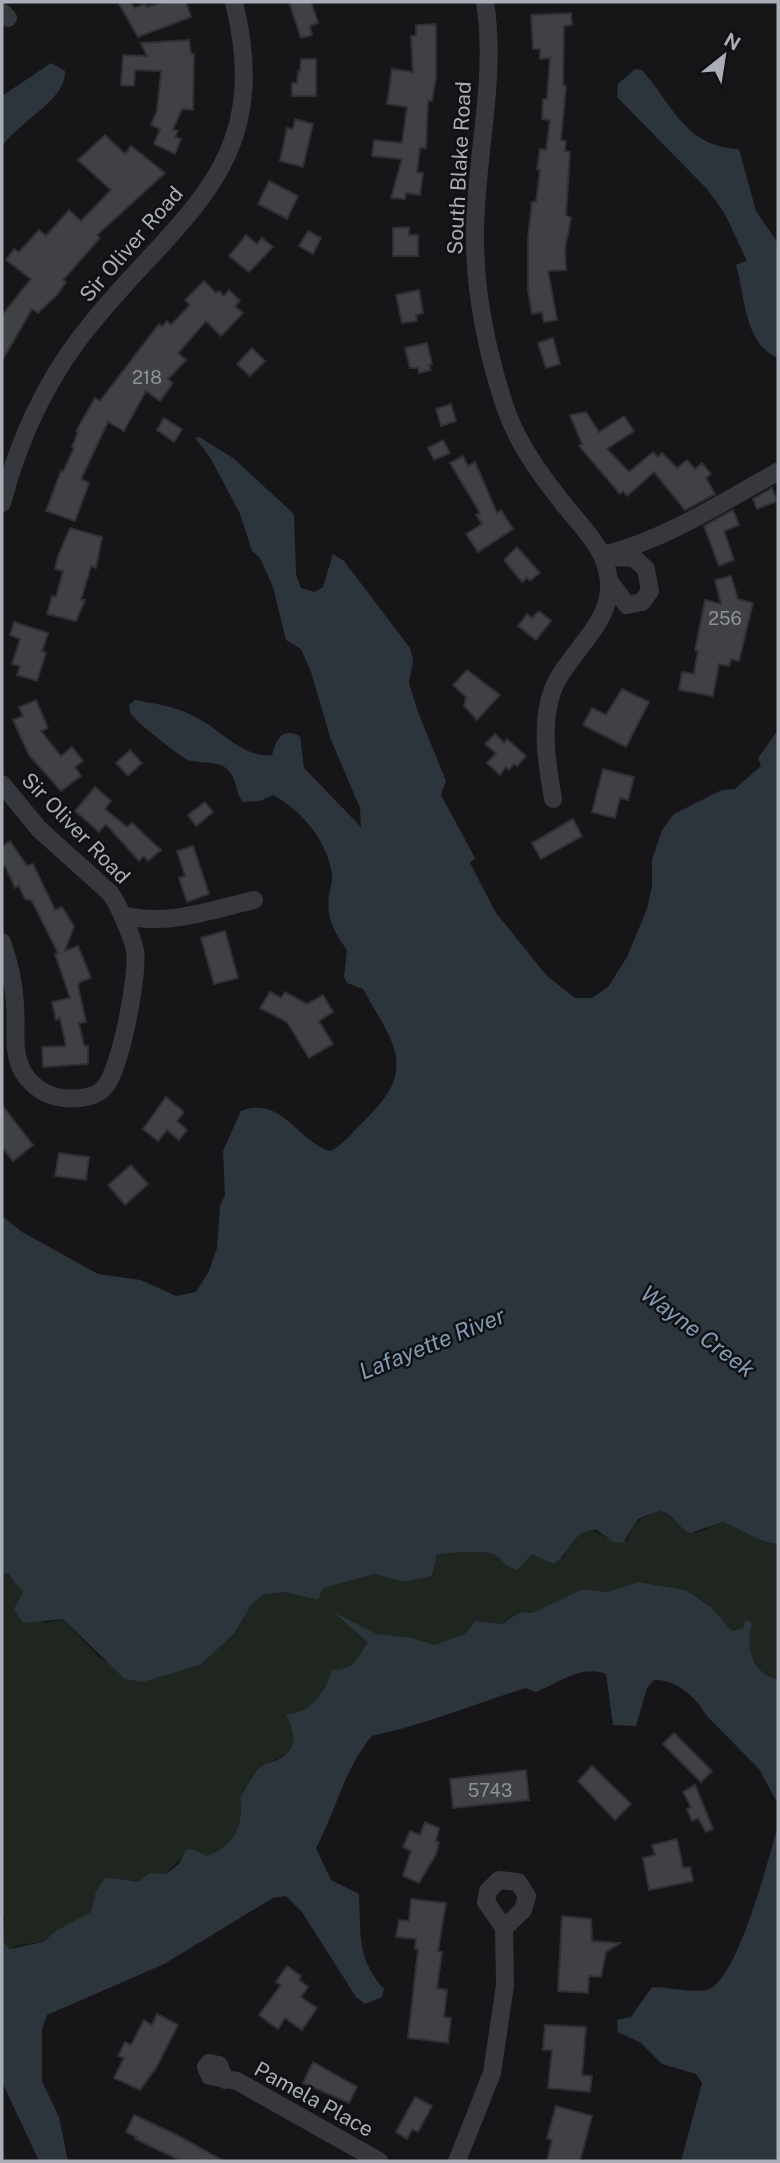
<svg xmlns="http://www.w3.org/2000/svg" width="780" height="2163" font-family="'Public Sans',sans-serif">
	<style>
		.green { fill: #1e261f }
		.water { fill: #2c353c }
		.building { fill: #404145; stroke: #303034; stroke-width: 2 }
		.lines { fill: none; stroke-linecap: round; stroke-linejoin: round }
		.street { stroke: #37383d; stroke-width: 18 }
		.labels { text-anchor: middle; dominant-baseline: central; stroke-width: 5; stroke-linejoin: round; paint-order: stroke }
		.number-label { font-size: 18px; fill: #8e929b }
		.street-label { font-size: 21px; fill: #a8adb8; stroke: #111113 }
		.water-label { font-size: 23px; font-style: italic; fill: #7f9bb3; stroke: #111113 }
	</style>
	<rect width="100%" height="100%" fill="#161618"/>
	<path class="green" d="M 659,1511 L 677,1519 L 685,1531 L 697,1533 L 723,1522 C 743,1530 757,1542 778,1544 L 778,1679 C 750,1673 749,1644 745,1620 L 743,1628 L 732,1631 L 712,1608 L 686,1590 L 638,1582 L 608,1592 L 583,1589 L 532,1613 L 522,1612 L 512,1616 L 503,1624 L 475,1621 L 466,1633 L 435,1645 L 411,1638 L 377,1634 L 338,1614 L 367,1641 C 357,1660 354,1670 332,1671 L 318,1700 L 298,1714 L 294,1742 L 288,1753 L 262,1766 L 240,1798 C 244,1826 234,1846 207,1856 L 192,1849 L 165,1874 L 150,1873 L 138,1882 L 105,1877 L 96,1891 L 92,1912 L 57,1930 L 43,1942 L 18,1945 L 10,1949 L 2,1940 L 5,1918 L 2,1916 L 2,1573 C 21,1580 29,1603 36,1620 L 46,1623 L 63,1619 L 100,1658 L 143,1682 L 200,1665 L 234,1634 L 251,1605 L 263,1595 L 284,1592 L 318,1600 L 322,1587 L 375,1574 L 404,1582 L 432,1576 L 437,1555 C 449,1552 477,1551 489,1553 C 501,1555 504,1568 517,1570 L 532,1554 L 564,1557 C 576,1527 588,1524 613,1542 L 628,1540 C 632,1521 642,1518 659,1511 Z"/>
	<g class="water">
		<path d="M 51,63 L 65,71 C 67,100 17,122 2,147 L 2,96 Z"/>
		<path d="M 635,69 L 642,70 C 673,105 685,147 739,149 L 756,211 L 778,243 L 778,358 C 744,345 745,294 736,265 L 747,261 L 725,214 L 707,189 L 617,97 L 618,84 Z"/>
		<path d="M 199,437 L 233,458 L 294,514 L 296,575 L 301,588 L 314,592 L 323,587 L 333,554 L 344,561 L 410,648 L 413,660 L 409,683 L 418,712 L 446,781 L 441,795 L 475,858 L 470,863 L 496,913 L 547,976 L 575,998 L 592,998 L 608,987 L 627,957 L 647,909 L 652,886 L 652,860 L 662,830 L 674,814 L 722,790 L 735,789 L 761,766 L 758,758 L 778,730 L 778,1544 C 757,1542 743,1530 723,1522 L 690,1533 C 677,1528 676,1514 659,1511 L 638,1519 L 623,1543 L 613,1542 L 597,1530 C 571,1530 572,1551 554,1564 L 532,1554 L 517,1570 C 504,1568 501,1555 489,1553 C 479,1551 447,1552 437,1555 L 432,1576 L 404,1582 L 375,1574 L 323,1588 L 318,1600 L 284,1592 L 263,1595 L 251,1605 L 234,1634 L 200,1665 L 143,1682 L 125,1679 L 63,1619 L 23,1623 L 14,1609 L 23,1592 L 9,1575 L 2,1573 L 2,1216 L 22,1232 L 98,1274 L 141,1280 L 176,1296 L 196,1292 L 209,1271 L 217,1248 L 220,1206 L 225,1195 L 223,1151 L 241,1111 C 282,1095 297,1141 330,1151 C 343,1146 355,1129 366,1119 C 419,1068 393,1043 363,989 L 347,983 L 344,977 L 347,950 C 334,931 326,919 329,896 C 330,889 333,881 332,875 C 328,841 301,810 273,795 L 260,801 L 243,802 C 234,791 238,778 226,768 C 215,760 200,764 188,760 C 182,758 135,721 132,715 C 129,711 130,710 129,705 L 135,700 C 157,704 179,707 199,719 C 222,731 243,758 272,755 C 277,739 281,727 300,736 L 304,768 L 361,827 L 360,808 L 331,740 L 311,672 L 301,649 L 286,640 L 273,587 L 260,558 L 252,551 L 240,514 L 210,457 L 195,438 Z"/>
		<path d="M 638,1582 L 686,1590 L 712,1608 L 732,1631 L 743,1628 L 745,1620 L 752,1623 C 745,1646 752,1674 778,1679 L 778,1804 L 759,1769 L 706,1715 C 696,1697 676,1679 654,1680 L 647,1688 L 636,1726 L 613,1725 L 606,1674 C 582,1664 558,1683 536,1692 L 526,1688 C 474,1704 424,1725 372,1736 C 344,1769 336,1811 316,1848 L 331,1880 L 359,1894 C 361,1933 356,1958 384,1989 L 382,1997 L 365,2004 L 356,1997 L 302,1912 L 286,1896 L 273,1898 L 164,1964 L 47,2015 L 42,2029 L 42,2081 L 59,2117 L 68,2161 L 39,2161 L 2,2082 L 2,1940 L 10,1949 L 43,1942 L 57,1930 L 91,1912 L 96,1891 L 105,1877 L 138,1882 L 150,1873 L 166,1874 L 179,1864 L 186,1850 L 192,1849 L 207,1856 C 234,1846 244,1826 240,1798 C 246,1789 253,1773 262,1766 C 266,1763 273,1762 277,1760 C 299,1749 295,1733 286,1714 C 312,1714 324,1692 332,1670 C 354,1670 357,1660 367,1642 L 334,1612 L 377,1634 L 412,1638 L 435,1645 L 466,1633 L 475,1621 L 503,1624 L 512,1617 L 522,1612 L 532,1613 L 583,1589 L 608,1592 Z"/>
		<path d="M 778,1826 L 778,2161 L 681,2161 L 702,2083 L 696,2074 L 662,2064 L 641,2043 L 618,2032 L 617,2020 L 631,2017 L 652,1987 C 668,1987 692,1993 706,1990 C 737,1985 769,1856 778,1826 Z"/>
	</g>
	<g class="building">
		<path d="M 118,2 L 130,2 L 135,8 L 145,4 L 147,7 L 162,2 L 186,2 L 191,17 L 138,37 Z"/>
		<path d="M 289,2 L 311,2 L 318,23 L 310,26 L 312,35 L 301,38 Z"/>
		<path d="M 571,13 L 572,25 L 564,26 L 563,85 L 566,86 L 561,140 L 566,141 L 565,151 L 570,152 L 566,215 L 571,218 L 565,249 L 566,270 L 548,271 L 557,320 L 544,322 L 542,312 L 532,314 L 528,290 L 528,238 L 532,202 L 536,202 L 540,170 L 537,169 L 540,149 L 546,150 L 550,120 L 542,119 L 543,99 L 547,99 L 550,58 L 540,59 L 540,49 L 533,49 L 531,15 Z"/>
		<path d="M 436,24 L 436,77 L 432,101 L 428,100 L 426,148 L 420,148 L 417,172 L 423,173 L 420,195 L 406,193 L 405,199 L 391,198 L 402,159 L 372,156 L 374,140 L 402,143 L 407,107 L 387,104 L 392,69 L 413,72 L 411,36 L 416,36 L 416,25 Z"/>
		<path d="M 189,40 L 191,54 L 194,54 L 193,110 L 182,109 L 173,129 L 178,131 L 175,137 L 181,139 L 175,154 L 154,144 L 160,129 L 151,125 L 157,111 L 161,71 L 135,70 L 134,86 L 121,85 L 123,55 L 147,56 L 141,43 Z"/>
		<path d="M 301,59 L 316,59 L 316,96 L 292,96 L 292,83 L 297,83 L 298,71 L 300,72 Z"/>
		<path d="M 295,119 L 313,124 L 303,167 L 280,161 L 287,128 L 293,129 Z"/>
		<path d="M 105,135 L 125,154 L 131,146 L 165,173 L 97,235 L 100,238 L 63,280 L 66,282 L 57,295 L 38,313 L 32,309 L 2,361 L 2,315 L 31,279 L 6,260 L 14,249 L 19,252 L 39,230 L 46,236 L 69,210 L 81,221 L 111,190 L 78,160 Z"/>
		<path d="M 269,181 L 298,196 L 287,219 L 258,204 Z"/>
		<path d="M 409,227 L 409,235 L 418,235 L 418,256 L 393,256 L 393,228 Z"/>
		<path d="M 308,231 L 321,238 L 313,254 L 299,246 Z"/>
		<path d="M 246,235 L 257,244 L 262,238 L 273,247 L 249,272 L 229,256 Z"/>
		<path d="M 204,281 L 216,293 L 219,291 L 224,296 L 229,290 L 240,301 L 235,306 L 243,313 L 221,336 L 206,321 L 178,353 L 186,360 L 168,379 L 173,383 L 160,401 L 146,391 L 124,431 L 108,422 L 81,479 L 89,483 L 75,521 L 46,511 L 61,471 L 63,472 L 74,448 L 72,447 L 78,432 L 76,431 L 95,398 L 100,401 L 159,324 L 162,327 L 167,321 L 171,325 L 190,305 L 185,300 Z"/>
		<path d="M 419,290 L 423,313 L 416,315 L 417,321 L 402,323 L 396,295 Z"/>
		<path d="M 553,338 L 560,364 L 546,368 L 538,343 Z"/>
		<path d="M 427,343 L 432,364 L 429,365 L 431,370 L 419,373 L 418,368 L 410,368 L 405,348 Z"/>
		<path d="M 252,348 L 265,361 L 250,376 L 237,364 Z"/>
		<path d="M 451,404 L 456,421 L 441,426 L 436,409 Z"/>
		<path d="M 586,412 L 599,432 L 624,416 L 634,431 L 607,449 L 629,472 L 653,452 L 658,457 L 662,453 L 677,468 L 687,460 L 695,469 L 702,463 L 711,474 L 706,478 L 715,494 L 685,510 L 654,472 L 627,496 L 623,491 L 620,494 L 579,446 L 582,444 L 570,415 Z"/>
		<path d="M 164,418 L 182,429 L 174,442 L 157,430 Z"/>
		<path d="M 443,440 L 450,453 L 434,460 L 428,448 Z"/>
		<path d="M 463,456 L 468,466 L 475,462 L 497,513 L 501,510 L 513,529 L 478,552 L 466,534 L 482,524 L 476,515 L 480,513 L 450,463 Z"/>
		<path d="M 772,488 L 777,501 L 757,509 L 753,499 Z"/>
		<path d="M 733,510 L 739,525 L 724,531 L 734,560 L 719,566 L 704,526 Z"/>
		<path d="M 70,528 L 102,537 L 96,568 L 91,566 L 81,600 L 85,600 L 76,621 L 47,614 L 52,596 L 56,597 L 63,571 L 55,569 L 58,556 Z"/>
		<path d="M 517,547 L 540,573 L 530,581 L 527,578 L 522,582 L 504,560 Z"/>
		<path d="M 731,576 L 738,599 L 753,603 L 739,661 L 731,659 L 729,666 L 719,664 L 713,696 L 679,690 L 682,672 L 694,674 L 698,651 L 695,650 L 705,600 L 721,604 L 715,580 Z"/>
		<path d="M 539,611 L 551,621 L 536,640 L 518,626 L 527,614 L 532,618 Z"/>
		<path d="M 14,622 L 48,633 L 42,651 L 46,653 L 37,681 L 17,675 L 20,666 L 12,664 L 20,639 L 10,635 Z"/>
		<path d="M 467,670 L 500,695 L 477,720 L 464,706 L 466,697 L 453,685 Z"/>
		<path d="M 622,689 L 649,702 L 626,747 L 583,725 L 592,708 L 606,715 Z"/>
		<path d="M 36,700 L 48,728 L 41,731 L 61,756 L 72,747 L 83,761 L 75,767 L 81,776 L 61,791 L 29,755 L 13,720 L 23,716 L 19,707 Z"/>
		<path d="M 495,734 L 504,743 L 507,739 L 526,756 L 517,766 L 514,764 L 509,770 L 506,767 L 500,775 L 487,763 L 496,753 L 485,744 Z"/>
		<path d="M 130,750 L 142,763 L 128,776 L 116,763 Z"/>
		<path d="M 603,769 L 634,777 L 628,800 L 620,798 L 615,818 L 592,812 Z"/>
		<path d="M 95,787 L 111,801 L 105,809 L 127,827 L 132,823 L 161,850 L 148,861 L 144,856 L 139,861 L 106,824 L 99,832 L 75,811 Z"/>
		<path d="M 205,802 L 213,812 L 196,826 L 188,815 Z"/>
		<path d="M 573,819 L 582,836 L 541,859 L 532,843 Z"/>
		<path d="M 10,841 L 27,866 L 33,864 L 55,910 L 62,907 L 74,926 L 65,951 L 78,946 L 91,978 L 80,982 L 78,986 L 86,1022 L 79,1023 L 84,1046 L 88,1046 L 88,1064 L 43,1067 L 42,1047 L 66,1046 L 60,1018 L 56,1020 L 52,1002 L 70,998 L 55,954 L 58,953 L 32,901 L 25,899 L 19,886 L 15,888 L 5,866 L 2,868 L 2,847 Z"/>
		<path d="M 193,846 L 209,894 L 187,902 L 179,878 L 185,876 L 177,851 Z"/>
		<path d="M 225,931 L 238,978 L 214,984 L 201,938 Z"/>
		<path d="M 270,992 L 281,998 L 285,992 L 307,1004 L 323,995 L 333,1012 L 319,1021 L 333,1044 L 309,1058 L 287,1022 L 260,1008 Z"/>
		<path d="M 166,1097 L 184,1112 L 177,1121 L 187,1130 L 179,1140 L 167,1130 L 158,1141 L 143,1129 Z"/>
		<path d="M 2,1105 L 33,1145 L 13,1161 L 2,1147 Z"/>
		<path d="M 59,1153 L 89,1157 L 86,1180 L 55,1176 Z"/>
		<path d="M 131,1165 L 148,1184 L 125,1205 L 108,1185 Z"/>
		<path d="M 674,1733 L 712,1771 L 701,1782 L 663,1744 Z"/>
		<path d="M 592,1766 L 631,1804 L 615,1820 L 578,1781 Z"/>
		<path d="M 526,1770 L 529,1800 L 453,1808 L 450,1779 Z"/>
		<path d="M 695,1785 L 713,1829 L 706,1832 L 698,1818 L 692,1821 L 687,1809 L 691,1807 L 683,1792 Z"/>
		<path d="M 425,1822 L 439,1828 L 436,1841 L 439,1842 L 436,1854 L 419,1883 L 403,1876 L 411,1851 L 403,1847 L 410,1831 L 420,1835 Z"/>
		<path d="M 677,1839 L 683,1868 L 690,1867 L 693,1881 L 649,1890 L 643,1858 L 655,1855 L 652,1845 Z"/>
		<path d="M 411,1899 L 446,1903 L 438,1951 L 442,1952 L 437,1988 L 447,1990 L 444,2017 L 451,2018 L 448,2043 L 408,2038 L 418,1949 L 415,1949 L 416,1939 L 396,1937 L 399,1920 L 409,1921 Z"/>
		<path d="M 562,1916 L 591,1919 L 592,1941 L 620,1943 L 606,1952 L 601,1977 L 589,1976 L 588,1993 L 558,1991 Z"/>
		<path d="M 287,1966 L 301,1976 L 299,1980 L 308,1987 L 301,1997 L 317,2008 L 302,2030 L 285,2018 L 278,2029 L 259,2015 L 281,1985 L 276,1982 Z"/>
		<path d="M 157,2014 L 178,2025 L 156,2068 L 140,2090 L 114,2078 L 124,2058 L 118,2056 L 125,2042 L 131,2045 L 144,2020 L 152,2025 Z"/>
		<path d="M 545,2025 L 586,2027 L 582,2075 L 592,2076 L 590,2092 L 548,2088 L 552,2050 L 543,2050 Z"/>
		<path d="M 313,2062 L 357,2087 L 349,2103 L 303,2083 Z"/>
		<path d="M 415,2097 L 432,2106 L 418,2132 L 412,2129 L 407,2139 L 396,2132 Z"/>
		<path d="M 556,2106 L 592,2116 L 580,2161 L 547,2161 L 552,2140 L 547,2138 Z"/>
		<path d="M 134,2115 L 177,2135 L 224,2161 L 181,2161 L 135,2139 L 137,2137 L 126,2132 Z"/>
	</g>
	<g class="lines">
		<g class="street">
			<path d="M 485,2 C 497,77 476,154 475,230 C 474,291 486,349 505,407 C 517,442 539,473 562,502 C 582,528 607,548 609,583 C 612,624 567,654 553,689 C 540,724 547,764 553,799"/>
			<path d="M 2,12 L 8,18"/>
			<path d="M 2,503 C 20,435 49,373 95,319 C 185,210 274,164 234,2"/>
			<path d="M 603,555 C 665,540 721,503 777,472"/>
			<path d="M 609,581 L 627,605 L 642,602 L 650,591 L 646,569 L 634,558 L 614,557"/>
			<path d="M 2,784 L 39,829 L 110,893 C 118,903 133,938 135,951 C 139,973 120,1074 103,1089 C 93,1099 71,1100 57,1097 C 42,1093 28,1083 21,1068 C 12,1049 17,1025 15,1005 C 14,983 9,962 2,942"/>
			<path d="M 123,915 C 166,927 211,910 254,900"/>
			<path d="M 499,1880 L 518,1882 L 527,1896 L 523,1910 L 504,1928 L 486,1902 L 488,1891 Z"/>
			<path d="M 225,2080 L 219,2065 L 209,2063 L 206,2067 L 210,2076 L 237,2081 L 379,2161"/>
			<path d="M 457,2161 L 492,2073 L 505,1985 L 504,1928"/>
		</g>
	</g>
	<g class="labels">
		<g class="number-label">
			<text x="147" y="377">218</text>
			<text x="725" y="618">256</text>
			<text x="490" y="1790">5743</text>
		</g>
		<g class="street-label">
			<text transform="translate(459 168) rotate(-87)">South Blake Road</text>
			<text transform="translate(131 244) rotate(-49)">Sir Oliver Road</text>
			<text transform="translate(76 828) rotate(46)">Sir Oliver Road</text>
			<text transform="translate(314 2099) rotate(29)">Pamela Place</text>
		</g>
		<g class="water-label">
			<text transform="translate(698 1331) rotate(37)">Wayne Creek</text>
			<text transform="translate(432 1343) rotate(-22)">Lafayette River</text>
		</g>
	</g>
	<rect width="780" height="2163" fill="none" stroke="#a8adb8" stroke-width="7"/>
	<g transform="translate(724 56) rotate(30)" stroke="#111113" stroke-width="5" paint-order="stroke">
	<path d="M0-5L12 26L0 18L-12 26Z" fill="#a8adb8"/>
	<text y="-10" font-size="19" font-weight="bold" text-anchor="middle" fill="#a8adb8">N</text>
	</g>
</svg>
